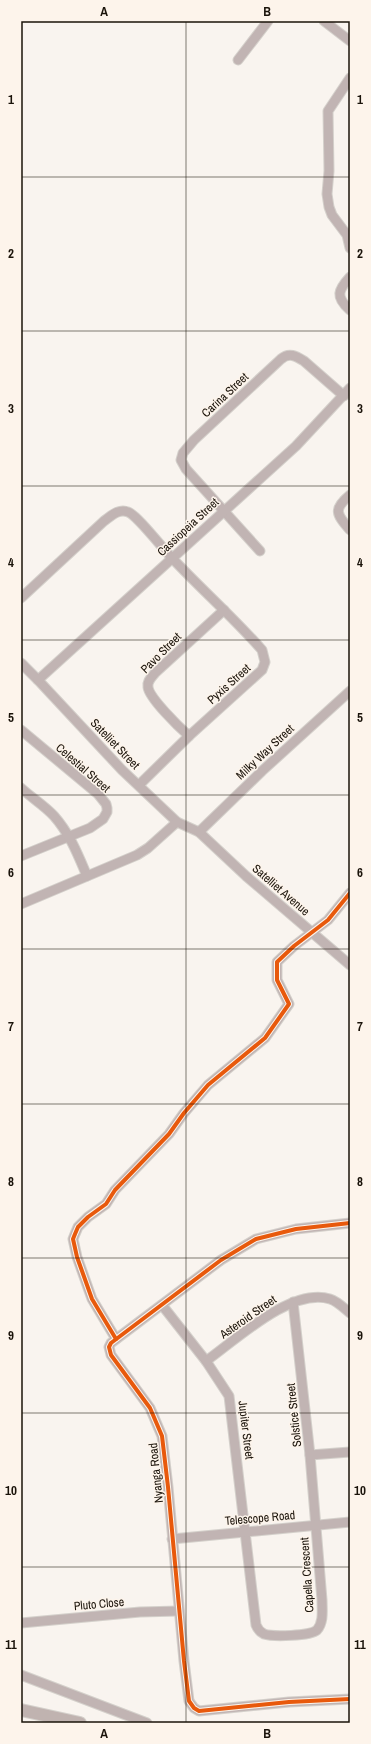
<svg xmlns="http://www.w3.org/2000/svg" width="371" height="1744" font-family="'Archivo Narrow',sans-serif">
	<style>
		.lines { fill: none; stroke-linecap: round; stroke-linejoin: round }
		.street-casing { stroke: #d4d0cb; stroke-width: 11 }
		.secondary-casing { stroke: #d4d0cb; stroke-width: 14 }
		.street { stroke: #c1b4b3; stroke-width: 9 }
		.secondary { stroke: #c0b3b0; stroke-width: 12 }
		.cycleway-casing { stroke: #fdf4eb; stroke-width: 6 }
		.cycleway { stroke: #e8590c; stroke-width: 4 }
		.grid { fill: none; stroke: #1a130a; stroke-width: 1; stroke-opacity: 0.55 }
		.labels { text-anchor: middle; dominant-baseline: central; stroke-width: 3; stroke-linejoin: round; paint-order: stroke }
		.street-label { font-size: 12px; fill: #1a130a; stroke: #fdf4eb }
		.neatline { fill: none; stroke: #1a130a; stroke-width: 1.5 }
		.grid-label { font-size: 13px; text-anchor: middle; font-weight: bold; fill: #1a130a }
	</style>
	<rect width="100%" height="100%" fill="#f9f4ef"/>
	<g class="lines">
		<g class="street-casing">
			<g id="street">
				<path d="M 324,21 L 350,41"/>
				<path d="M 238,60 L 268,21"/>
				<path d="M 350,78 L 328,111 L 329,171 L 327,194 L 329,207 L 332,215 L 347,235 L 350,248"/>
				<path d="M 350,277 C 338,290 335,297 350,310"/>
				<path d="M 350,495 C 333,509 336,514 350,530"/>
				<path d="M 260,551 L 186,469 L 181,460 L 183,453 L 194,440 L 281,359 C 289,352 296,356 304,361 L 344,396"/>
				<path d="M 21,598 L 104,521 C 111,516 119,508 128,512 C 137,515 163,549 172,558 C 201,589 234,618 262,650 L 265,662 L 262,670 L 189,736 L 139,785"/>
				<path d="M 21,663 L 38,680 L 122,770 L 177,822 L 199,832 L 246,876 L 350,965"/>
				<path d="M 38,680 L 296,446 L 350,388"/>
				<path d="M 21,730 L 98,794 L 106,804 L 107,808 L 107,812 L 103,819 L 90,828 L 21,856"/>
				<path d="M 189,736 C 180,728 149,698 148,687 C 147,681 151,678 155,673 L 224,610"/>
				<path d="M 21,788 C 32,798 45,806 54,816 C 70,834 78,855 87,876"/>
				<path d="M 199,832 L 262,771 L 350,691"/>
				<path d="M 21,904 L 137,855 L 148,848 L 177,822"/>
				<path d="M 350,1223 L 296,1229 L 256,1239 L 221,1260 L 111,1343 L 109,1347 L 111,1355 L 150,1408 L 162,1436 L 168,1487 L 184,1661 L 189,1701 L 194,1708 L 199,1711 L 289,1702 L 350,1699"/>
				<path d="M 162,1305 L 206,1361 L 229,1396 L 256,1625 C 258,1630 260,1632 264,1634 C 273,1637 310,1636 317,1630 C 324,1622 322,1610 322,1600 L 310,1455 L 293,1302"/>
				<path d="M 116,1339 L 92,1299 L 77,1257 L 73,1239 L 75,1234 L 78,1227 L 88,1217 L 106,1204 L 115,1190 L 169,1134 L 184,1113 L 208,1085 L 265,1038 L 289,1004 L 277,980 L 277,962 L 294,946 L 328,920 L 350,893"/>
				<path d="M 206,1361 C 236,1340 291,1287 330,1299 C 337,1301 344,1308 350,1313"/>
				<path d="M 310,1455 L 350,1452"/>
				<path d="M 172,1539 L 350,1522"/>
				<path d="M 21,1623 L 140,1612 L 179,1611"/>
				<path d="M 21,1675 L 147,1723"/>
			</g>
		</g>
		<g class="secondary-casing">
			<path id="secondary" d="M 21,1710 L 80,1723"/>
		</g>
		<use href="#street" class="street"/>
		<use href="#secondary" class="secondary"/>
		<g class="cycleway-casing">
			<g id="cycleway">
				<path d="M 350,1223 L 296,1229 L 256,1239 L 221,1260 L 111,1343 L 109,1347 L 111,1355 L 150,1408 L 162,1436 L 168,1487 L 184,1661 L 189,1701 L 194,1708 L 199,1711 L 289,1702 L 350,1699"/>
				<path d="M 116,1339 L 92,1299 L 77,1257 L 73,1239 L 75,1234 L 78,1227 L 88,1217 L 106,1204 L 115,1190 L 169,1134 L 184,1113 L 208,1085 L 265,1038 L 289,1004 L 277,980 L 277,962 L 294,946 L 328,920 L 350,893"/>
			</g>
		</g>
		<use href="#cycleway" class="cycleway"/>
	</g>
	<path class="grid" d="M 186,21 L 186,1723M 21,177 L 350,177M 21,331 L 350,331M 21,486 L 350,486M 21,640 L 350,640M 21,795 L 350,795M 21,949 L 350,949M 21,1104 L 350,1104M 21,1258 L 350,1258M 21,1413 L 350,1413M 21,1567 L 350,1567"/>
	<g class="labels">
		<g class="street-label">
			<text transform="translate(225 395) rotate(-43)">Carina Street</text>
			<text transform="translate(188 527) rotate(-43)">Cassiopeia Street</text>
			<text transform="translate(161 653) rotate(-45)">Pavo Street</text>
			<text transform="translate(229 684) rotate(-42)">Pyxis Street</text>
			<text transform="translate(115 744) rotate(46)">Satelliet Street</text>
			<text transform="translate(265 752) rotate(-43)">Milky Way Street</text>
			<text transform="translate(83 768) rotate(41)">Celestial Street</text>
			<text transform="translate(281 890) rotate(41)">Satelliet Avenue</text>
			<text transform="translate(248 1317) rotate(-35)">Asteroid Street</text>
			<text transform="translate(294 1415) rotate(-96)">Solstice Street</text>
			<text transform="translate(246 1430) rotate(83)">Jupiter Street</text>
			<text transform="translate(156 1473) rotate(-96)">Nyanga Road</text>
			<text transform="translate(260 1518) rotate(-5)">Telescope Road</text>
			<text transform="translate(307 1575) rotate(-94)">Capella Crescent</text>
			<text transform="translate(99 1604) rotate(-5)">Pluto Close</text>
		</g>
	</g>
	<rect width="371" height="1744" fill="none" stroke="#fdf4eb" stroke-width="44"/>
	<rect x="22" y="22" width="327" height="1700" class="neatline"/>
	<g class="grid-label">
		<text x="104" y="16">A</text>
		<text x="267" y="16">B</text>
		<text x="11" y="104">1</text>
		<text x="360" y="104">1</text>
		<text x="11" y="258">2</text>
		<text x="360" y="258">2</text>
		<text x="11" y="413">3</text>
		<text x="360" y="413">3</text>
		<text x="11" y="567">4</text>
		<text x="360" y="567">4</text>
		<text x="11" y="722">5</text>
		<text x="360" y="722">5</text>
		<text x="11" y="877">6</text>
		<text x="360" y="877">6</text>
		<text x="11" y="1031">7</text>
		<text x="360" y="1031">7</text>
		<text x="11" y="1186">8</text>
		<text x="360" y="1186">8</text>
		<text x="11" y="1340">9</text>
		<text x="360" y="1340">9</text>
		<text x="11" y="1495">10</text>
		<text x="360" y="1495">10</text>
		<text x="11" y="1649">11</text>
		<text x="360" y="1649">11</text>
		<text x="104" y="1738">A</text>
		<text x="267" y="1738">B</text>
	</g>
</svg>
